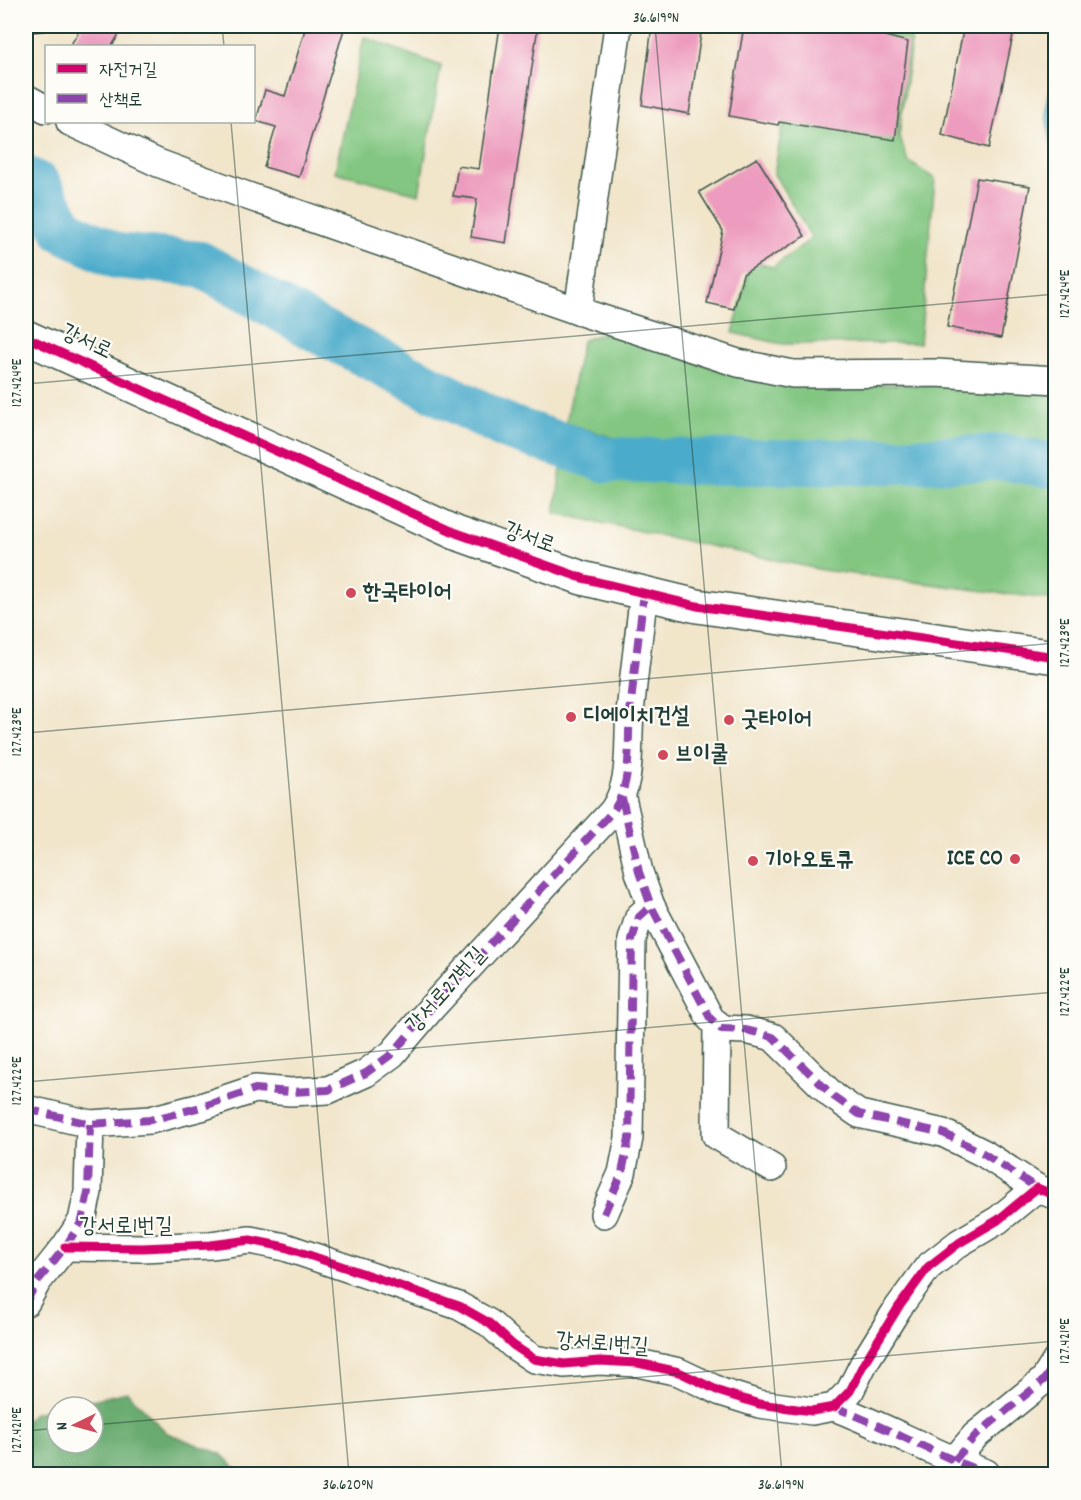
<svg xmlns="http://www.w3.org/2000/svg" width="1081" height="1500" font-family="Dekko,'Poor Story',sans-serif">
	<style>
		.green { fill: #82c681; stroke: #50825a; stroke-width: 1.5 }
		.forest { fill: #69ab6f; stroke: #447452; stroke-width: 1.5 }
		.water { fill: #4babca; stroke: #35747f; stroke-width: 1.5 }
		.lines { fill: none; stroke-linecap: round; stroke-linejoin: round }
		.river { stroke: #4babca; stroke-width: 46 }
		.building { fill: #ed9bbe }
		.street-casing { stroke: #3e564a; stroke-width: 30 }
		.secondary-casing { stroke: #3e564a; stroke-width: 36 }
		.street { stroke: #fff; stroke-width: 27 }
		.secondary { stroke: #fff; stroke-width: 33 }
		.quiet { stroke: #8e44ad; stroke-width: 8; stroke-dasharray: 15 8; stroke-linecap: butt }
		.cycleway-casing { stroke: #fdfcf7; stroke-width: 13 }
		.cycleway { stroke: #d6006c; stroke-width: 9 }
		.ticks { fill: none; stroke: #1f3d34; stroke-width: 1.5; stroke-opacity: 0.45 }
		.poi-dot { fill: #d1495b; stroke: #fdfcf7; stroke-width: 2 }
		.labels { text-anchor: middle; dominant-baseline: central; stroke-width: 4.5; stroke-linejoin: round; paint-order: stroke }
		.street-label { font-size: 22px; fill: #1f3d34; stroke: #fdfcf7 }
		.poi-label { font-size: 22px; font-weight: bold; fill: #1f3d34; stroke: #fdfcf7; text-anchor: start }
		.neatline { fill: none; stroke: #1f3d34; stroke-width: 2 }
		.ticks-label { font-size: 15px; text-anchor: middle; fill: #1f3d34 }
	</style>
	<rect width="100%" height="100%" fill="#fdfcf7"/>
	<filter id="ink" filterUnits="userSpaceOnUse"><feTurbulence type="fractalNoise" baseFrequency=".0167" numOctaves="2"/><feDisplacementMap in="SourceGraphic" scale="12" xChannelSelector="R" yChannelSelector="G"/><feConvolveMatrix kernelMatrix="1 2 1 2 8 2 1 2 1" color-interpolation-filters="sRGB"/></filter>
	<filter id="wash" filterUnits="userSpaceOnUse"><feTurbulence type="fractalNoise" baseFrequency=".008" numOctaves="4" result="noise"/><feDisplacementMap in="SourceGraphic" scale="24" xChannelSelector="R" yChannelSelector="G"/><feGaussianBlur stdDeviation="1.35" result="paint"/><feColorMatrix in="noise" values="0 0 0 0 0 0 0 0 0 0 0 0 0 0 0 0 0 1.4 0 .05"/><feComposite in="paint" operator="in"/></filter>
	<g filter="url(#wash)">
		<rect width="100%" height="100%" fill="#f1e5ca"/>
		<g class="green">
			<path d="M 800,26 L 913,26 L 899,135 L 908,161 L 935,179 L 920,343 L 782,344 L 733,333 L 751,262 L 773,267 L 812,238 L 774,174 Z"/>
			<path d="M 364,37 L 441,66 L 419,194 L 335,172 Z"/>
			<path d="M 603,333 L 765,384 L 993,385 L 1055,393 L 1055,449 L 1002,439 L 785,446 L 638,445 L 566,423 L 582,341 Z"/>
			<path d="M 563,453 L 613,470 L 994,476 L 1055,487 L 1055,600 L 822,570 L 555,513 Z"/>
		</g>
		<path class="forest" d="M 127,1392 L 167,1433 L 221,1454 L 242,1474 L 26,1474 L 26,1420 L 34,1413 L 57,1408 L 57,1443 L 93,1443 L 93,1407 L 60,1407 Z"/>
		<path class="water" d="M 1055,80 L 1055,159 C 1048,128 1040,110 1055,80 Z"/>
		<g class="lines">
			<path class="river" d="M 26,179 L 38,185 L 64,230 L 116,256 L 200,264 L 318,330 L 507,427 L 607,460 L 715,462 L 864,462 L 1003,457 L 1056,466"/>
		</g>
		<g id="blocks">
			<g class="building">
				<path d="M 82,26 L 124,26 L 112,46 L 70,46 Z"/>
				<path d="M 306,26 L 345,26 L 299,177 L 264,167 L 276,127 L 256,121 L 265,90 L 285,96 Z"/>
				<path d="M 500,26 L 538,26 L 506,243 L 471,237 L 477,199 L 453,196 L 458,166 L 479,169 Z"/>
				<path d="M 652,26 L 702,26 L 689,114 L 642,105 Z"/>
				<path d="M 744,26 L 886,26 L 885,36 L 908,42 L 895,140 L 779,122 L 778,125 L 729,116 Z"/>
				<path d="M 964,26 L 1015,26 L 989,148 L 942,135 Z"/>
				<path d="M 757,158 L 805,236 L 743,274 L 734,309 L 707,303 L 723,231 L 699,192 Z"/>
				<path d="M 977,178 L 1030,186 L 1001,338 L 947,327 Z"/>
			</g>
		</g>
	</g>
	<g filter="url(#ink)">
		<use href="#blocks" fill-opacity="0" stroke="#3e564a" stroke-width="1.5"/>
		<g class="lines">
			<g class="street-casing">
				<g id="street">
					<path d="M 26,98 L 46,109"/>
					<path d="M 70,122 L 158,163 L 239,193 L 578,311 L 738,363 L 793,374 L 936,373 L 1056,380"/>
					<path d="M 578,311 L 618,26"/>
					<path d="M 622,798 L 639,872 L 651,906 L 710,1018 L 721,1029 L 746,1030 L 773,1037 L 833,1096 L 859,1114 L 943,1133 L 983,1153 L 1037,1188"/>
					<path d="M 717,1024 L 716,1135 L 772,1168"/>
					<path d="M 26,1109 L 90,1124 L 150,1120 L 201,1107 L 255,1089 L 291,1092 L 328,1090 L 366,1073 L 392,1054 L 433,1006 L 613,811 C 633,782 627,747 630,713 C 634,673 639,633 644,593"/>
					<path d="M 604,1214 L 622,1173 L 629,1138 L 632,940 L 639,917 L 651,906"/>
					<path d="M 65,1247 L 142,1248 L 211,1245 L 250,1240 L 285,1247 L 459,1306 L 489,1323 L 513,1345 L 534,1359 L 564,1364 L 599,1361 L 638,1363 L 679,1372 L 721,1392 L 759,1404 L 812,1411 L 834,1407 L 850,1391 L 864,1363 L 898,1308 L 928,1267 L 959,1243 L 998,1220 L 1037,1188 L 1056,1196"/>
					<path d="M 26,1302 L 37,1282 L 65,1247 L 82,1221 L 88,1192 L 90,1124"/>
					<path d="M 834,1407 C 886,1427 934,1454 986,1473"/>
					<path d="M 954,1461 L 975,1436 L 1044,1380 L 1056,1361"/>
				</g>
			</g>
			<g class="secondary-casing">
				<path id="secondary" d="M 26,337 L 456,533 L 582,578 L 697,606 L 1056,657"/>
			</g>
			<use href="#street" class="street"/>
			<use href="#secondary" class="secondary"/>
			<g class="quiet">
				<path d="M 622,798 L 639,872 L 651,906 L 710,1018 L 721,1029 L 746,1030 L 773,1037 L 833,1096 L 859,1114 L 943,1133 L 983,1153 L 1037,1188"/>
				<path d="M 26,1109 L 90,1124 L 150,1120 L 201,1107 L 255,1089 L 291,1092 L 328,1090 L 366,1073 L 392,1054 L 433,1006 L 613,811 C 633,782 627,747 630,713 C 634,673 639,633 644,593"/>
				<path d="M 604,1214 L 622,1173 L 629,1138 L 632,940 L 639,917 L 651,906"/>
				<path d="M 26,1302 L 37,1282 L 65,1247 L 82,1221 L 88,1192 L 90,1124"/>
				<path d="M 834,1407 C 886,1427 934,1454 986,1473"/>
				<path d="M 954,1461 L 975,1436 L 1044,1380 L 1056,1361"/>
			</g>
			<g class="cycleway-casing">
				<g id="cycleway">
					<path d="M 26,337 L 456,533 L 582,578 L 697,606 L 1056,657"/>
					<path d="M 65,1247 L 142,1248 L 211,1245 L 250,1240 L 285,1247 L 459,1306 L 489,1323 L 513,1345 L 534,1359 L 564,1364 L 599,1361 L 638,1363 L 679,1372 L 721,1392 L 759,1404 L 812,1411 L 834,1407 L 850,1391 L 864,1363 L 898,1308 L 928,1267 L 959,1243 L 998,1220 L 1037,1188 L 1056,1196"/>
				</g>
			</g>
			<use href="#cycleway" class="cycleway"/>
		</g>
	</g>
	<path class="ticks" d="M 222,26 L 224,46M 655,26 L 782,1474M 26,35 L 133,26M 231,122 L 349,1474M 26,384 L 1056,294M 26,733 L 1056,643M 26,1082 L 1056,992M 93,1425 L 1056,1341M 26,1431 L 57,1428"/>
	<g class="poi-dot">
		<circle cx="351" cy="593" r="6"/>
		<circle cx="571" cy="717" r="6"/>
		<circle cx="729" cy="720" r="6"/>
		<circle cx="663" cy="755" r="6"/>
		<circle cx="1015" cy="859" r="6"/>
		<circle cx="753" cy="861" r="6"/>
	</g>
	<g class="labels">
		<g class="street-label">
			<text transform="translate(86 343) rotate(25)">강서로</text>
			<text transform="translate(529 539) rotate(20)">강서로</text>
			<text transform="translate(447 991) rotate(-48)">강서로27번길</text>
			<text x="126" y="1227">강서로1번길</text>
			<text transform="translate(602 1345) rotate(4)">강서로1번길</text>
		</g>
		<g class="poi-label">
			<text x="363" y="593">한국타이어</text>
			<text x="583" y="717">디에이치건설</text>
			<text x="741" y="720">굿타이어</text>
			<text x="675" y="755">브이쿨</text>
			<text x="1003" y="859" text-anchor="end">ICE CO</text>
			<text x="765" y="861">기아오토큐</text>
		</g>
	</g>
	<rect width="1081" height="1500" fill="none" stroke="#fdfcf7" stroke-width="66"/>
	<rect x="45" y="45" width="210" height="78" fill="#fdfcf7" stroke="#a4b0a9" stroke-width="1.5"/>
	<rect x="57" y="64" width="30" height="9" fill="#d6006c" stroke="#a4b0a9" stroke-width="1.5"/>
	<text x="99" y="75" font-size="18" fill="#1f3d34">자전거길</text>
	<rect x="57" y="94" width="30" height="9" fill="#8e44ad" stroke="#a4b0a9" stroke-width="1.5"/>
	<text x="99" y="105" font-size="18" fill="#1f3d34">산책로</text>
	<g transform="translate(75 1425) rotate(265)"><circle r="28" fill="#fdfcf7" stroke="#a4b0a9" stroke-width="1.5"/>
	<path d="M0-4.5L10 22L0 15L-10 22Z" fill="#d1495b"/>
	<text y="-9" font-size="16" font-weight="bold" text-anchor="middle" fill="#1f3d34">N</text>
	</g>
	<rect x="33" y="33" width="1015" height="1434" class="neatline"/>
	<g class="ticks-label">
		<text x="656" y="22">36.619°N</text>
		<text transform="translate(1064 294) rotate(-90)" y="5">127.424°E</text>
		<text transform="translate(16 383) rotate(-90)" y="5">127.424°E</text>
		<text transform="translate(1064 643) rotate(-90)" y="5">127.423°E</text>
		<text transform="translate(16 732) rotate(-90)" y="5">127.423°E</text>
		<text transform="translate(1064 992) rotate(-90)" y="5">127.422°E</text>
		<text transform="translate(16 1081) rotate(-90)" y="5">127.422°E</text>
		<text transform="translate(1064 1341) rotate(-90)" y="5">127.421°E</text>
		<text transform="translate(16 1430) rotate(-90)" y="5">127.421°E</text>
		<text x="348" y="1489">36.620°N</text>
		<text x="781" y="1489">36.619°N</text>
	</g>
</svg>
